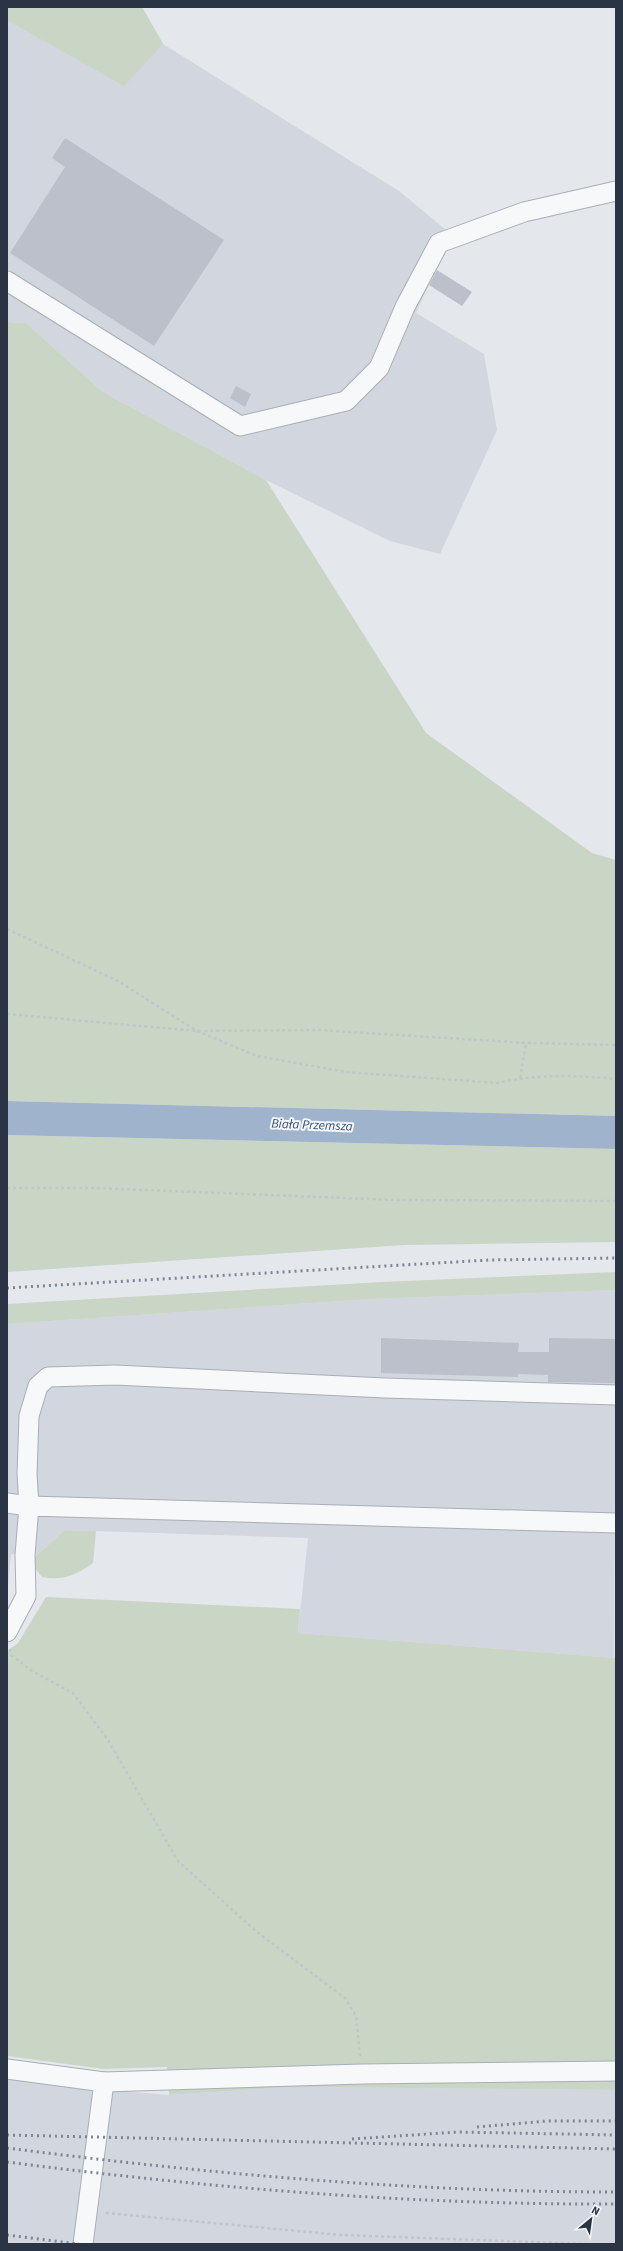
<svg xmlns="http://www.w3.org/2000/svg" width="623" height="2251" font-family="'Source Sans 3',sans-serif">
	<style>
		.built { fill: #d2d6de }
		.green { fill: #c9d6c5 }
		.water { fill: #9fb4cc }
		.building { fill: #bbc0ca }
		.lines { fill: none; stroke-linecap: round; stroke-linejoin: round }
		.minor-casing { stroke: #a9aeb7; stroke-width: 21 }
		.path { stroke: #c2c5cb; stroke-width: 2.5; stroke-dasharray: 3 3; stroke-linecap: butt }
		.minor { stroke: #f7f8fa; stroke-width: 19 }
		.rail { stroke: #7d8696; stroke-width: 3; stroke-dasharray: 2 4; stroke-linecap: butt }
		.labels { text-anchor: middle; dominant-baseline: central; stroke-width: 4; stroke-linejoin: round; paint-order: stroke }
		.water-label { font-size: 13px; font-style: italic; fill: #34527a; stroke: #f4f6f9 }
	</style>
	<rect width="100%" height="100%" fill="#e4e7ec"/>
	<g class="built">
		<path d="M 7,7 L 142,7 L 163,44 L 399,191 L 452,235 L 416,313 L 484,354 L 497,430 L 440,554 L 390,541 L 266,480 L 103,392 L 26,323 L 7,322 Z"/>
		<path d="M 616,1290 L 614,1658 L 298,1633 L 308,1538 L 65,1530 L 36,1556 L 11,1554 L 7,1597 L 7,1324 L 371,1299 Z"/>
		<path d="M 7,2079 L 62,2086 L 169,2095 L 291,2087 L 616,2090 L 616,2244 L 7,2244 Z"/>
	</g>
	<g class="green">
		<path d="M 7,7 L 142,7 L 163,44 L 124,86 L 7,20 Z"/>
		<path d="M 7,322 L 26,323 L 103,392 L 266,480 L 426,733 L 592,853 L 616,860 L 616,1116 L 7,1101 Z"/>
		<path d="M 7,1135 L 616,1149 L 616,1242 L 404,1245 L 7,1272 Z"/>
		<path d="M 616,1272 L 616,1290 L 371,1299 L 7,1324 L 7,1304 L 382,1282 Z"/>
		<path d="M 65,1530 L 96,1531 L 93,1563 C 76,1575 63,1581 42,1577 L 33,1566 L 33,1555 L 36,1556 Z"/>
		<path d="M 46,1597 L 300,1609 L 298,1633 L 614,1658 L 616,1656 L 616,2090 L 291,2087 L 169,2095 L 167,2067 L 104,2069 L 7,2056 L 7,1651 L 18,1643 Z"/>
	</g>
	<path class="water" d="M 7,1101 L 616,1116 L 616,1149 L 7,1135 Z"/>
	<g class="building">
		<path d="M 65,138 L 224,240 L 154,346 L 10,253 L 65,167 L 52,158 Z"/>
		<path d="M 437,270 L 472,292 L 462,306 L 429,285 Z"/>
		<path d="M 236,386 L 251,394 L 245,407 L 230,398 Z"/>
		<path d="M 381,1338 L 519,1343 L 518,1352 L 549,1352 L 549,1338 L 616,1339 L 616,1383 L 548,1382 L 548,1375 L 518,1374 L 518,1377 L 381,1373 Z"/>
	</g>
	<g class="lines">
		<g class="minor-casing">
			<g id="minor">
				<path d="M 7,281 L 240,426 L 346,401 L 379,368 L 405,307 L 439,243 L 524,212 L 616,191"/>
				<path d="M 7,1503 L 29,1506 L 27,1474 L 29,1416 L 38,1386 L 48,1377 L 115,1375 L 385,1388 L 616,1395"/>
				<path d="M 7,1632 L 26,1596 L 25,1555 L 29,1506 L 616,1523"/>
				<path d="M 7,2069 L 104,2082 L 362,2074 L 616,2071"/>
				<path d="M 83,2244 L 104,2082"/>
			</g>
		</g>
		<g class="path">
			<path d="M 7,929 L 118,981 L 197,1031 L 257,1056 L 346,1072 L 497,1083 C 537,1074 576,1075 616,1079"/>
			<path d="M 7,1014 L 197,1031 L 319,1030 L 526,1043 L 616,1045"/>
			<path d="M 520,1078 L 526,1043"/>
			<path d="M 7,1188 L 95,1188 L 395,1200 L 616,1201"/>
			<path d="M 10,1649 L 11,1655 L 32,1671 L 73,1693 L 108,1740 L 178,1861 L 257,1932 L 345,1998 L 356,2016 L 360,2056"/>
			<path d="M 106,2213 L 341,2235 L 587,2244"/>
		</g>
		<use href="#minor" class="minor"/>
		<g class="rail">
			<path d="M 7,1288 L 489,1260 L 616,1258"/>
			<path d="M 477,2127 L 547,2121 L 616,2121"/>
			<path d="M 7,2135 L 616,2149"/>
			<path d="M 352,2139 L 458,2132 L 616,2135"/>
			<path d="M 7,2148 C 209,2174 412,2192 616,2192"/>
			<path d="M 7,2162 C 209,2188 412,2205 616,2204"/>
			<path d="M 7,2235 L 79,2244"/>
		</g>
	</g>
	<g class="labels">
		<g class="water-label">
			<text transform="translate(312 1125) rotate(2)">Biała Przemsza</text>
		</g>
	</g>
	<rect width="623" height="2251" fill="none" stroke="#2b3445" stroke-width="16"/>
	<g transform="translate(591 2219) rotate(29)" stroke="#f4f6f9" stroke-width="3" paint-order="stroke">
	<path d="M0-3L7 15L0 10L-7 15Z" fill="#2b3445"/>
	<text y="-6" font-size="11" font-weight="bold" text-anchor="middle" fill="#2b3445">N</text>
	</g>
</svg>
